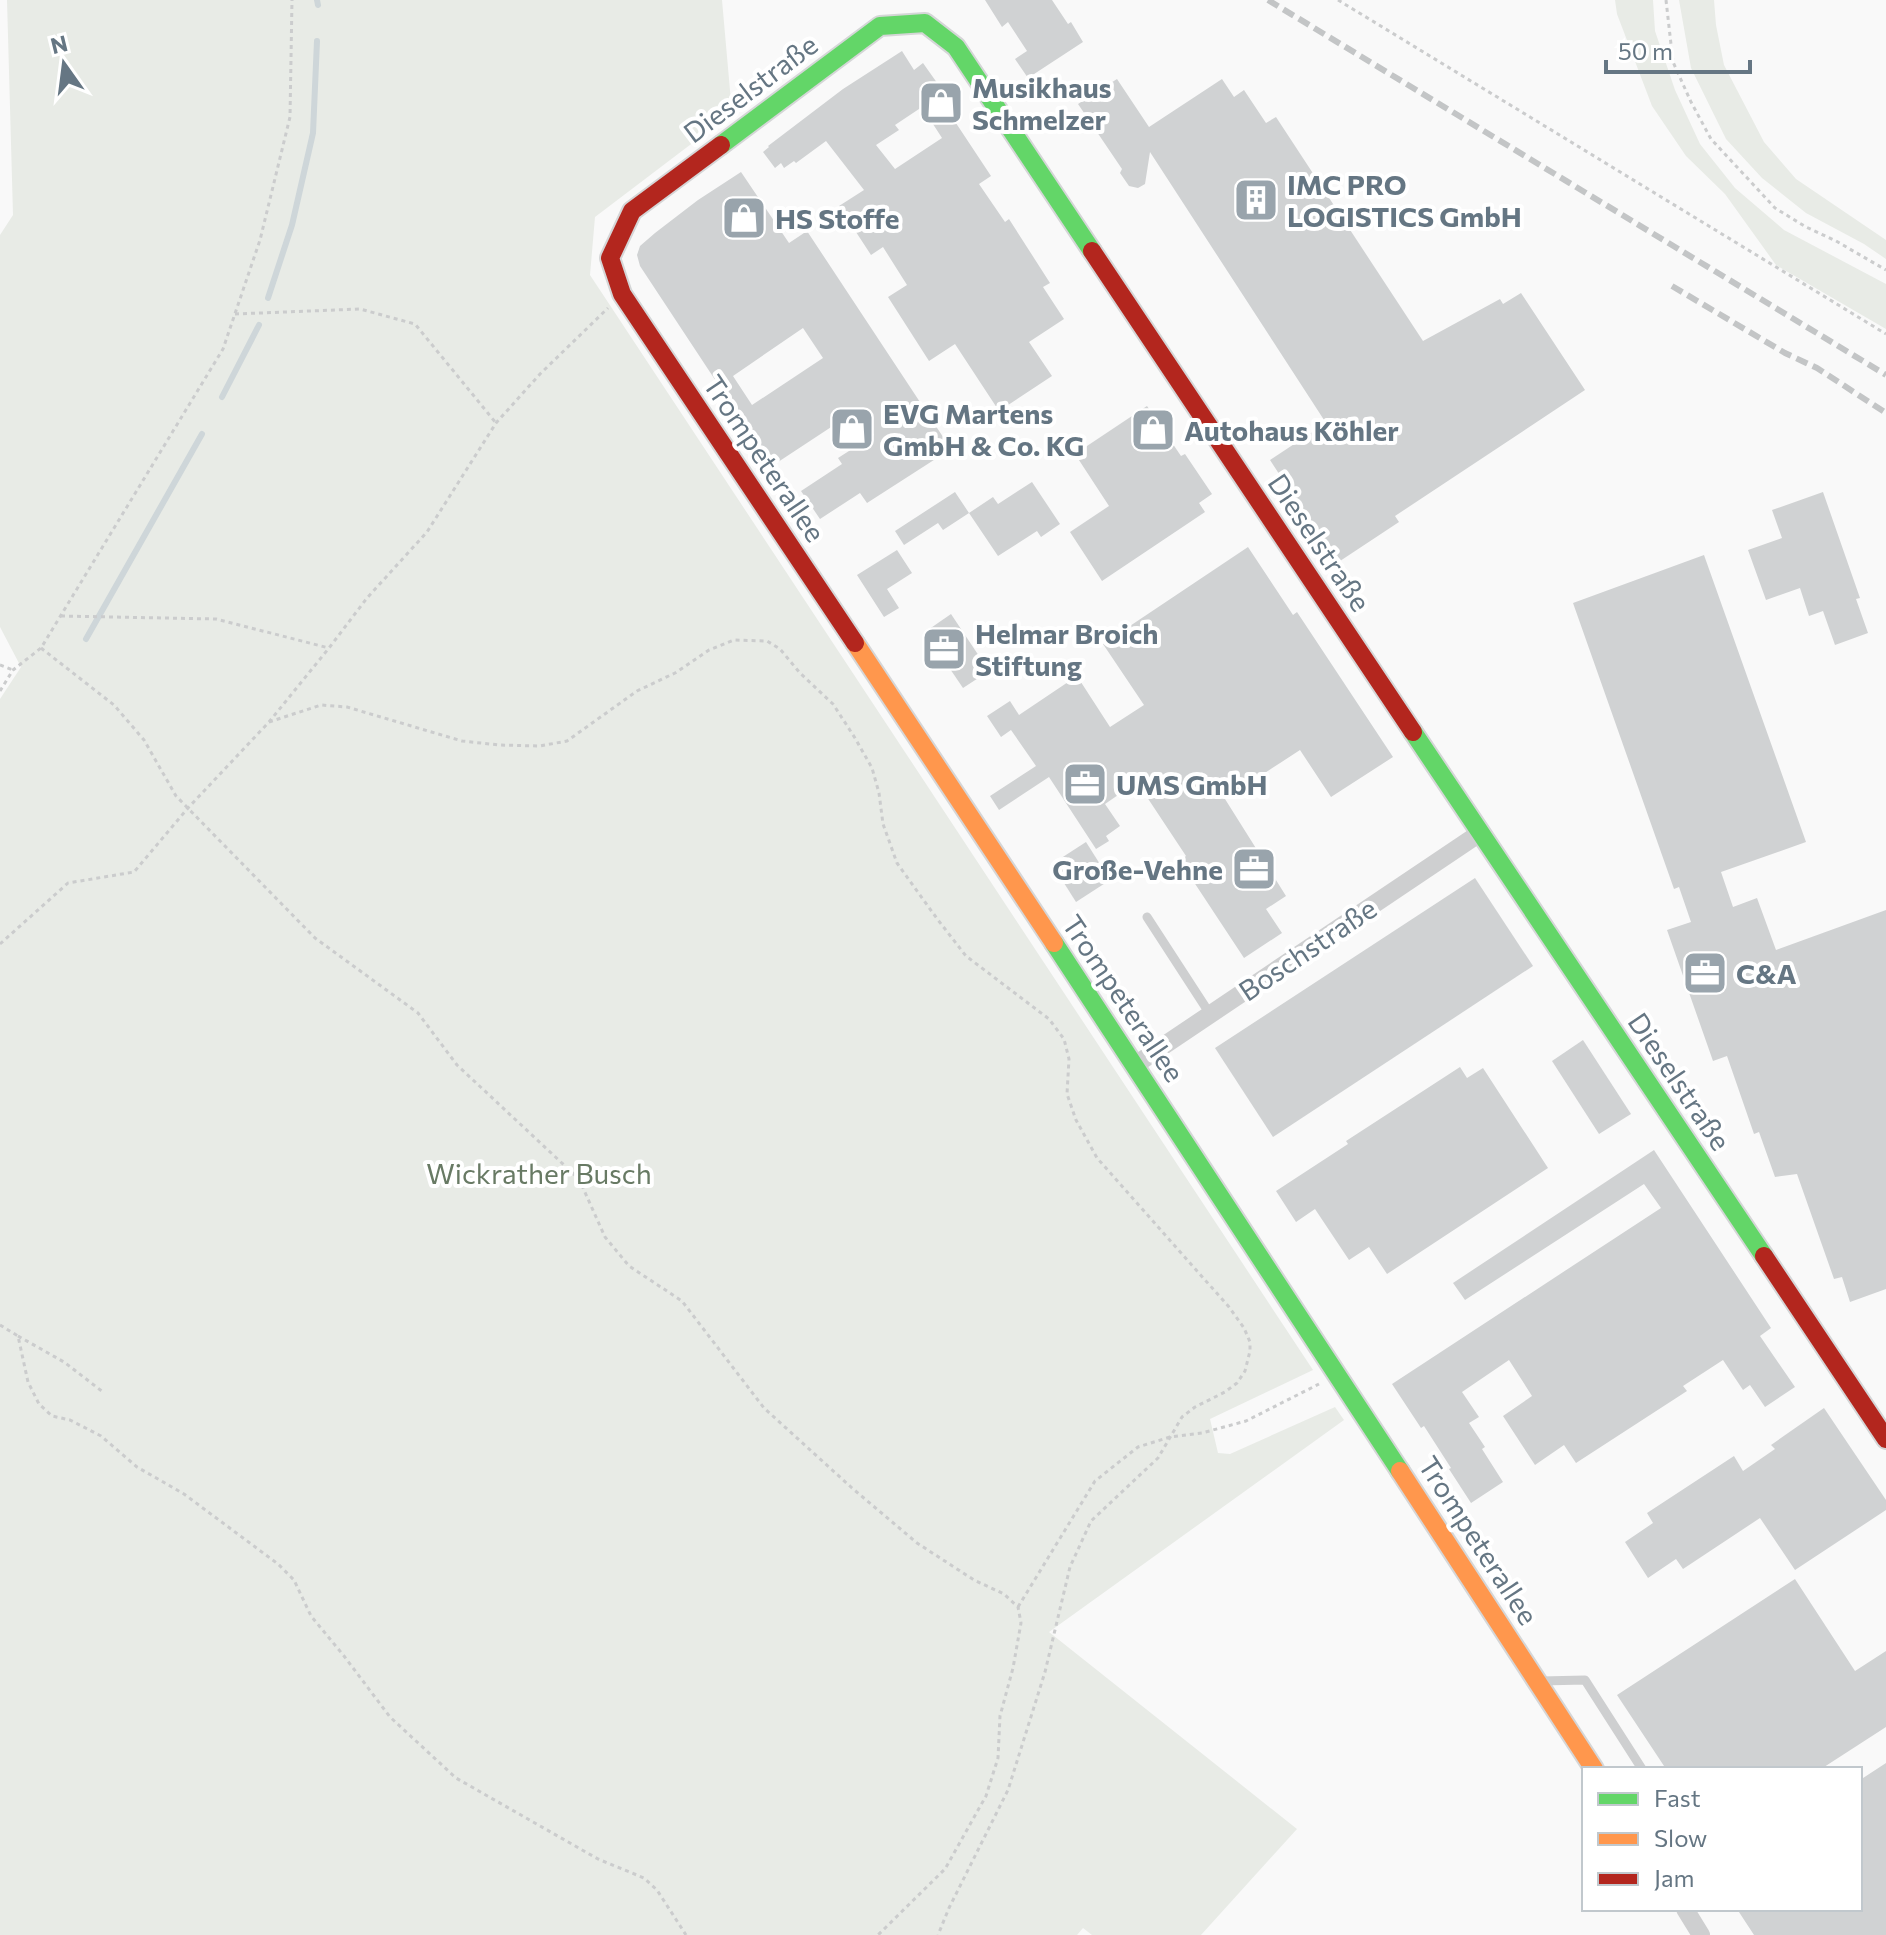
<svg xmlns="http://www.w3.org/2000/svg" width="1886" height="1935" font-family="Commissioner,sans-serif">
	<style>
		.green { fill: #e8ebe6 }
		.lines { fill: none; stroke-linecap: round; stroke-linejoin: round }
		.stream { stroke: #ced6d9; stroke-width: 6 }
		.building { fill: #d0d2d3; fill-rule: evenodd }
		.fast-casing { stroke: #d5d6d7; stroke-width: 22 }
		.slow-casing { stroke: #d5d6d7; stroke-width: 22 }
		.jam-casing { stroke: #d5d6d7; stroke-width: 22 }
		.path { stroke: #cbcccd; stroke-width: 3; stroke-dasharray: 4 4; stroke-linecap: butt }
		.lane { stroke: #cecfd0; stroke-width: 9 }
		.street { stroke: #cecfd0; stroke-width: 18 }
		.fast { stroke: #63d668; stroke-width: 18 }
		.slow { stroke: #ff974d; stroke-width: 18 }
		.jam { stroke: #b3261e; stroke-width: 18 }
		.rail { stroke: #c3c5c6; stroke-width: 6; stroke-dasharray: 12 6; stroke-linecap: butt }
		.labels { text-anchor: middle; dominant-baseline: central; stroke-width: 8; stroke-linejoin: round; paint-order: stroke }
		.poi-label { font-size: 28px; font-weight: bold; fill: #657683; stroke: #fff; text-anchor: start }
		.street-label { font-size: 28px; fill: #657683; stroke: #fff }
		.park-label { font-size: 28px; fill: #687a64; stroke: #fff }
	</style>
	<rect width="100%" height="100%" fill="#f9f9f9"/>
	<g class="green">
		<path d="M 7,0 L 722,0 L 732,113 L 595,217 L 590,275 L 1313,1370 L 1210,1419 L 1218,1453 L 1230,1454 L 1335,1407 L 1344,1420 L 1049,1632 L 1297,1829 L 1201,1935 L 1092,1935 L 1083,1928 L 1077,1935 L 0,1935 L 0,699 L 21,667 L 0,627 L 0,235 L 13,215 Z"/>
		<path d="M 1615,0 L 1653,0 L 1655,31 L 1675,90 L 1700,144 L 1735,188 L 1784,230 L 1886,284 L 1886,329 L 1776,265 L 1725,194 L 1686,156 L 1652,106 L 1617,14 Z"/>
		<path d="M 1679,0 L 1714,0 L 1716,25 L 1724,65 L 1764,142 L 1796,179 L 1886,240 L 1886,259 L 1864,244 L 1806,213 L 1762,178 L 1726,139 L 1691,68 Z"/>
	</g>
	<g class="lines">
		<g class="stream">
			<path d="M 317,0 L 318,5"/>
			<path d="M 268,298 L 292,225 L 313,133 L 317,41"/>
			<path d="M 222,397 L 259,325"/>
			<path d="M 86,639 L 202,434"/>
		</g>
	</g>
	<g class="building">
		<path d="M 985,0 L 1052,0 L 1068,24 L 1071,22 L 1083,42 L 1028,78 L 1015,59 L 1027,51 L 1008,22 L 1002,27 Z"/>
		<path d="M 902,51 L 914,70 L 923,63 L 952,104 L 946,108 L 991,176 L 979,184 L 1005,222 L 1009,219 L 1050,283 L 1043,287 L 1064,319 L 1029,342 L 1052,376 L 999,411 L 955,344 L 929,361 L 888,297 L 907,285 L 883,247 L 871,255 L 839,206 L 864,190 L 826,141 L 796,163 L 794,161 L 784,168 L 781,163 L 775,168 L 763,152 L 769,147 L 768,146 L 843,89 ZM 922,107 L 942,138 L 895,169 L 876,145 L 899,130 L 895,125 Z"/>
		<path d="M 1117,79 L 1149,127 L 1222,79 L 1234,97 L 1244,90 L 1266,123 L 1276,117 L 1423,341 L 1500,299 L 1503,304 L 1521,293 L 1585,390 L 1395,516 L 1399,522 L 1337,563 L 1270,460 L 1326,423 L 1150,152 L 1145,184 L 1138,188 L 1129,186 L 1120,173 L 1122,169 L 1078,104 Z"/>
		<path d="M 741,172 L 789,243 L 807,231 L 951,449 L 867,503 L 860,493 L 820,519 L 801,491 L 842,464 L 838,458 L 874,435 L 857,410 L 772,466 L 640,266 L 637,255 L 640,246 L 655,233 L 698,200 ZM 803,328 L 823,358 L 752,405 L 733,376 Z"/>
		<path d="M 1147,406 L 1181,456 L 1185,454 L 1212,494 L 1199,503 L 1205,512 L 1102,581 L 1070,532 L 1109,506 L 1075,454 Z"/>
		<path d="M 1032,482 L 1060,524 L 1041,537 L 1037,531 L 998,556 L 969,513 L 993,497 L 998,504 Z"/>
		<path d="M 955,492 L 969,513 L 943,530 L 938,523 L 904,545 L 895,531 Z"/>
		<path d="M 1823,492 L 1860,598 L 1856,599 L 1868,633 L 1835,645 L 1823,611 L 1809,616 L 1800,588 L 1766,600 L 1748,550 L 1782,538 L 1772,510 Z"/>
		<path d="M 1248,547 L 1293,615 L 1297,612 L 1393,757 L 1331,797 L 1300,750 L 1225,799 L 1286,896 L 1266,909 L 1282,933 L 1244,958 L 1180,861 L 1186,856 L 1137,782 L 1105,804 L 1120,826 L 1106,836 L 1109,841 L 1096,849 L 1049,777 L 999,810 L 990,796 L 1036,766 L 1011,730 L 1001,737 L 987,716 L 1010,701 L 1019,715 L 1077,676 L 1110,727 L 1144,705 L 1103,644 Z"/>
		<path d="M 897,550 L 912,573 L 887,589 L 899,608 L 884,617 L 857,575 Z"/>
		<path d="M 1704,555 L 1806,842 L 1721,872 L 1733,907 L 1757,898 L 1776,950 L 1886,910 L 1886,1289 L 1850,1302 L 1842,1277 L 1834,1279 L 1797,1174 L 1775,1177 L 1759,1132 L 1754,1134 L 1727,1056 L 1713,1061 L 1667,930 L 1691,922 L 1679,887 L 1674,889 L 1573,603 Z"/>
		<path d="M 951,614 L 989,671 L 963,688 L 925,632 Z"/>
		<path d="M 1086,842 L 1110,880 L 1076,902 L 1052,864 Z"/>
		<path d="M 1475,878 L 1533,966 L 1273,1137 L 1215,1048 Z"/>
		<path d="M 1583,1040 L 1631,1114 L 1599,1134 L 1552,1061 Z"/>
		<path d="M 1460,1067 L 1467,1078 L 1483,1068 L 1548,1168 L 1387,1274 L 1369,1247 L 1349,1260 L 1315,1209 L 1296,1222 L 1276,1191 L 1348,1144 L 1346,1141 Z"/>
		<path d="M 1654,1150 L 1771,1328 L 1760,1336 L 1795,1387 L 1765,1407 L 1750,1385 L 1743,1390 L 1723,1360 L 1683,1386 L 1687,1391 L 1576,1463 L 1564,1445 L 1535,1465 L 1503,1416 L 1532,1396 L 1509,1360 L 1462,1392 L 1479,1417 L 1469,1423 L 1485,1447 L 1482,1449 L 1503,1482 L 1471,1503 L 1449,1469 L 1451,1468 L 1424,1426 L 1421,1428 L 1392,1384 L 1661,1208 L 1644,1184 L 1465,1300 L 1453,1283 Z"/>
		<path d="M 1824,1408 L 1886,1500 L 1886,1510 L 1795,1570 L 1760,1518 L 1683,1569 L 1676,1559 L 1648,1578 L 1625,1542 L 1653,1523 L 1647,1513 L 1734,1456 L 1743,1471 L 1775,1449 L 1771,1445 Z"/>
		<path d="M 1795,1579 L 1855,1671 L 1886,1651 L 1886,1727 L 1821,1769 L 1666,1769 L 1617,1695 Z"/>
		<path d="M 1886,1763 L 1886,1935 L 1754,1935 L 1737,1909 L 1860,1909 L 1860,1780 Z"/>
	</g>
	<g class="lines">
		<g class="fast-casing">
			<g id="fast">
				<path d="M 721,145 L 880,26 L 925,23 L 956,47 L 1092,251"/>
				<path d="M 1413,732 L 1764,1256"/>
				<path d="M 1054,943 L 1400,1471"/>
			</g>
		</g>
		<g class="slow-casing">
			<g id="slow">
				<path d="M 855,643 L 1054,943"/>
				<path d="M 1400,1471 L 1594,1769"/>
			</g>
		</g>
		<g class="jam-casing">
			<g id="jam">
				<path d="M 721,145 L 632,211 L 610,258 L 622,294 L 855,643"/>
				<path d="M 1092,251 L 1413,732"/>
				<path d="M 1764,1256 L 1886,1439"/>
			</g>
		</g>
		<g class="path">
			<path d="M 1338,0 L 1886,334"/>
			<path d="M 1666,0 L 1673,62 L 1691,102 L 1711,139 L 1775,208 L 1806,227 L 1836,241 L 1886,270"/>
			<path d="M 235,314 L 360,309 L 415,324 L 496,423"/>
			<path d="M 61,616 L 216,619 L 329,648"/>
			<path d="M 41,648 L 114,705 L 144,740 L 176,796 L 315,938 L 418,1013 L 457,1065 L 579,1179 L 605,1237 L 629,1266 L 682,1301 L 764,1408 L 852,1488 L 917,1543 L 974,1580 L 1004,1594 L 1018,1607 L 1021,1623 L 1013,1668 L 1000,1716 L 998,1758 L 986,1796 L 945,1869 L 878,1935"/>
			<path d="M 0,665 L 13,670"/>
			<path d="M 0,691 L 13,670 L 41,648 L 223,349 L 260,240 L 290,117 L 292,0"/>
			<path d="M 269,722 L 321,705 L 347,707 L 462,741 L 499,745 L 540,746 L 567,741 L 637,691 L 675,673 L 709,650 L 734,640 L 767,641 L 780,649 L 800,673 L 833,704 L 855,738 L 872,768 L 879,793 L 883,824 L 897,863 L 938,920 L 966,956 L 1049,1019 L 1064,1039 L 1069,1059 L 1067,1094 L 1076,1120 L 1097,1158 L 1229,1307 L 1244,1328 L 1250,1342 L 1250,1351 L 1245,1371 L 1237,1383 L 1225,1392 L 1195,1407 L 1182,1417 L 1158,1458 L 1091,1521 L 1070,1567 L 1045,1672 L 1008,1790 L 949,1908 L 938,1935"/>
			<path d="M 0,944 L 68,883 L 134,872 L 188,808 L 269,722 L 329,648 L 367,598 L 427,532 L 496,423 L 540,374 L 608,308"/>
			<path d="M 0,1325 L 18,1336 L 28,1382 L 39,1404 L 52,1416 L 70,1420 L 101,1436 L 137,1467 L 184,1494 L 278,1564 L 294,1580 L 311,1616 L 344,1656 L 390,1717 L 456,1778 L 598,1859 L 644,1878 L 657,1890 L 686,1935"/>
			<path d="M 18,1336 L 64,1362 L 103,1392"/>
			<path d="M 1018,1607 L 1095,1481 L 1138,1447 L 1170,1437 L 1202,1433 L 1246,1421 L 1319,1384"/>
		</g>
		<g class="lane">
			<path d="M 1147,917 L 1210,1014"/>
			<path d="M 1541,1681 L 1585,1680 L 1642,1769"/>
		</g>
		<g class="street">
			<path d="M 1135,1065 L 1480,833"/>
			<path d="M 1685,1909 L 1701,1935"/>
		</g>
		<use href="#fast" class="fast"/>
		<use href="#slow" class="slow"/>
		<use href="#jam" class="jam"/>
		<g class="rail">
			<path d="M 1268,0 L 1886,375"/>
			<path d="M 1672,286 L 1785,353 L 1817,368 L 1886,413"/>
		</g>
	</g>
	<defs>
		<g id="shop-square" transform="scale(2.3)"><rect x="-9" y="-9" width="18" height="18" rx="4" fill="#99a4ac" stroke="#fff"/><path d="M-5-2.5h2.3a2.7 3.5 0 0 1 5.4 0H5L5.5 6h-11ZM-1.5-2.5h3a1.5 2.3 0 0 0-3 0Z" fill="#fff"/></g>
		<g id="building-square" transform="scale(2.3)"><rect x="-9" y="-9" width="18" height="18" rx="4" fill="#99a4ac" stroke="#fff"/><path d="M-4-6H4V6H1V3H-1V6H-4ZM-2.5-4.3h1.7v1.8h-1.7ZM.8-4.3h1.7v1.8H.8ZM-2.5-1h1.7V.8h-1.7ZM.8-1h1.7V.8H.8Z" fill="#fff"/></g>
		<g id="office-square" transform="scale(2.3)"><rect x="-9" y="-9" width="18" height="18" rx="4" fill="#99a4ac" stroke="#fff"/><path d="M-6-3h4V-5.5h4V-3h4V5H-6ZM-1-4.5V-3h2v-1.5ZM-6 0V1H6V0Z" fill="#fff"/></g>
	</defs>
	<g fill-rule="evenodd">
		<use href="#shop-square" x="941" y="103"/>
		<use href="#building-square" x="1256" y="200"/>
		<use href="#shop-square" x="744" y="218"/>
		<use href="#shop-square" x="852" y="429"/>
		<use href="#shop-square" x="1153" y="430"/>
		<use href="#office-square" x="944" y="649"/>
		<use href="#office-square" x="1085" y="784"/>
		<use href="#office-square" x="1254" y="869"/>
		<use href="#office-square" x="1705" y="973"/>
	</g>
	<g class="labels">
		<g class="poi-label">
			<text x="972" y="87">Musikhaus<tspan x="972" dy="32">Schmelzer</tspan></text>
			<text x="1287" y="184">IMC PRO<tspan x="1287" dy="32">LOGISTICS GmbH</tspan></text>
			<text x="775" y="218">HS Stoffe</text>
			<text x="883" y="413">EVG Martens<tspan x="883" dy="32">GmbH &amp; Co. KG</tspan></text>
			<text x="1184" y="430">Autohaus Köhler</text>
			<text x="975" y="633">Helmar Broich<tspan x="975" dy="32">Stiftung</tspan></text>
			<text x="1116" y="784">UMS GmbH</text>
			<text x="1223" y="869" text-anchor="end">Große-Vehne</text>
			<text x="1736" y="973">C&amp;A</text>
		</g>
		<g class="street-label">
			<text transform="translate(750 88) rotate(-37)">Dieselstraße</text>
			<text transform="translate(765 458) rotate(56)">Trompeterallee</text>
			<text transform="translate(1320 542) rotate(56)">Dieselstraße</text>
			<text transform="translate(1307 949) rotate(-34)">Boschstraße</text>
			<text transform="translate(1124 998) rotate(56)">Trompeterallee</text>
			<text transform="translate(1680 1081) rotate(56)">Dieselstraße</text>
			<text transform="translate(1479 1540) rotate(57)">Trompeterallee</text>
		</g>
		<g class="park-label">
			<text x="539" y="1173">Wickrather Busch</text>
		</g>
	</g>
	<rect x="1582" y="1767" width="280" height="144" fill="#ffffff" stroke="#c1c8cd" stroke-width="2"/>
	<rect x="1598" y="1793" width="40" height="12" fill="#63d668" stroke="#c1c8cd" stroke-width="2"/>
	<text x="1654" y="1807" font-size="24" fill="#657683">Fast</text>
	<rect x="1598" y="1833" width="40" height="12" fill="#ff974d" stroke="#c1c8cd" stroke-width="2"/>
	<text x="1654" y="1847" font-size="24" fill="#657683">Slow</text>
	<rect x="1598" y="1873" width="40" height="12" fill="#b3261e" stroke="#c1c8cd" stroke-width="2"/>
	<text x="1654" y="1887" font-size="24" fill="#657683">Jam</text>
	<g transform="translate(64 64) rotate(346)" stroke="#ffffff" stroke-width="6" paint-order="stroke">
	<path d="M0-6L14 30L0 20L-14 30Z" fill="#657683"/>
	<text y="-12" font-size="22" font-weight="bold" text-anchor="middle" fill="#657683">N</text>
	</g>
	<path d="M1606 60v12h144v-12" fill="none" stroke="#657683" stroke-width="4"/>
	<text x="1618" y="60" font-size="24" fill="#657683" stroke="#ffffff" stroke-width="6" paint-order="stroke">50 m</text>
</svg>
